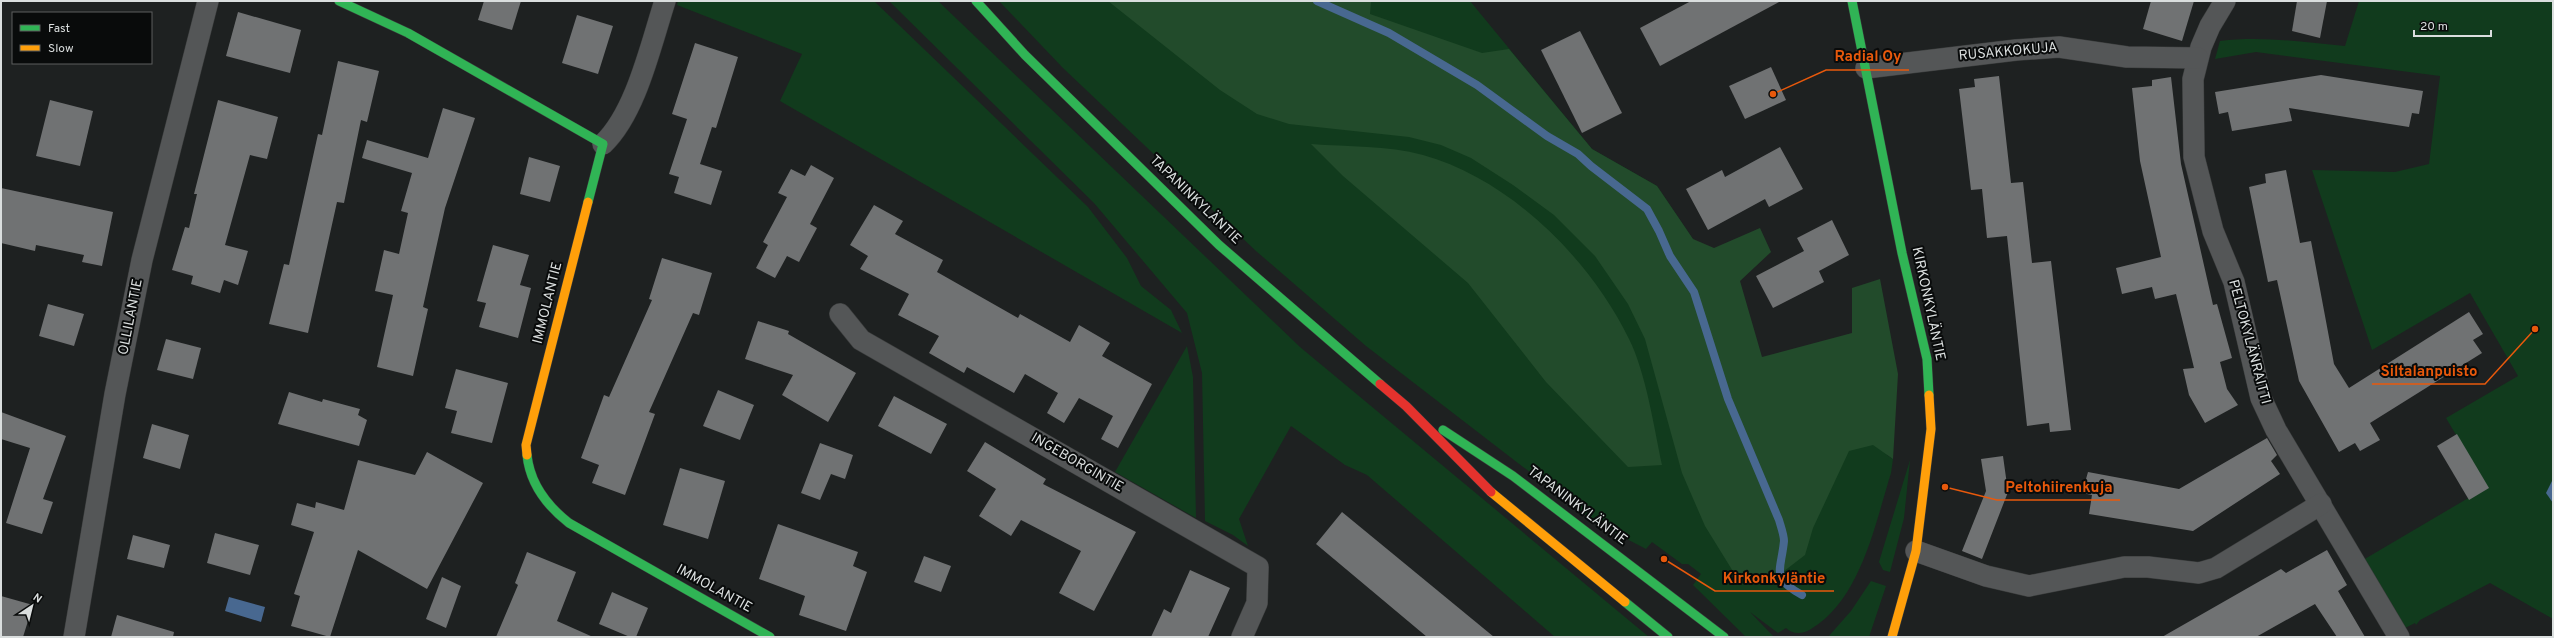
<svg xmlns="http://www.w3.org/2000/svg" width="2554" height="638" font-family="Overpass,sans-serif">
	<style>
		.green { fill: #113b1d }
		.forest { fill: #224b2b }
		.water { fill: #486890 }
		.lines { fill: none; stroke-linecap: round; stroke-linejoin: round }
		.stream { stroke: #486890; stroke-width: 8 }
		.building { fill: #707273 }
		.street-casing { stroke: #3a3c3c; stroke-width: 22 }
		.fast-casing { stroke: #3a3c3c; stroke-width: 10 }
		.slow-casing { stroke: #3a3c3c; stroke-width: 10 }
		.jam-casing { stroke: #3a3c3c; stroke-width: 10 }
		.street { stroke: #545657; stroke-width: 21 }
		.fast { stroke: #30b455; stroke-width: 9 }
		.slow { stroke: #ff9f0a; stroke-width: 9 }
		.jam { stroke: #e5322d; stroke-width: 9 }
		.labels { text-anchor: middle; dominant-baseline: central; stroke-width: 4; stroke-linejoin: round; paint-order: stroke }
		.street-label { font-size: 14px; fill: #dadede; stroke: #090b0b }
		.leader { fill: none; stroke: #e8590c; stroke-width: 1.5 }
		.callout-dot { fill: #e8590c; stroke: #090b0b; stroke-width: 1.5 }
		.callout-label { font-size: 15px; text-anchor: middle; font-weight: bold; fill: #e8590c; stroke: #090b0b; stroke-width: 4; stroke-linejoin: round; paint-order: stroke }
	</style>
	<rect width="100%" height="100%" fill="#1e2121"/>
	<g class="green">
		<path d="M 678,1 L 874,1 L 1088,207 L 1127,258 L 1141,286 L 1171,310 L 1182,333 L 780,101 L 802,54 L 677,5 Z"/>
		<path d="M 889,1 L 938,1 L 1300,347 L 1649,637 L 1555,637 L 1367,475 L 1345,465 L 1291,426 L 1239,519 L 1248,546 L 1233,535 L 1205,521 L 1202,373 L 1187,313 L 1094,203 Z"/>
		<path d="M 999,1 L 1470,1 L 1592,149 L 1657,186 L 1703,254 L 1745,384 L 1886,334 L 1887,455 L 1893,459 L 1891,473 C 1875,524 1861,599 1811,629 C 1803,634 1793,635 1786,628 L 1778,633 L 1750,612 L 1774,637 L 1746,637 L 1693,585 L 1701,574 L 1688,564 L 1682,564 L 1652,542 L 1646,549 L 1596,523 L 1366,346 L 1256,251 L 1063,68 Z"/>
		<path d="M 2359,1 L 2553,1 L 2553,619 L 2490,583 L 2420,620 L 2416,625 L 2415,623 L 2405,628 L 2363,560 L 2487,487 L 2446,418 L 2518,376 L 2470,293 L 2372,350 L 2312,170 L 2395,172 L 2429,164 L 2440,76 L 2256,52 L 2215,59 L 2220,41 C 2262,36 2303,42 2345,46 Z"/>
		<path d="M 1187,346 L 1193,377 L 1196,518 L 1115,472 Z"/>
		<path d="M 1910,460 L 1904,518 L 1890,572 L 1883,570 L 1879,562 Z"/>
		<path d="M 1871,581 L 1886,586 L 1869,637 L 1828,637 L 1851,611 Z"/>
	</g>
	<g class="forest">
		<path d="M 1108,1 L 1371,1 L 1370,14 L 1482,53 L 1509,49 L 1592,149 L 1657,186 L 1693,239 L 1714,248 L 1760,228 L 1771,252 L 1740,281 L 1762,357 L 1852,333 L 1852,288 L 1880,279 L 1898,374 L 1893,459 L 1873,445 L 1849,451 L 1813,528 L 1805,555 L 1766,585 L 1734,573 L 1705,526 L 1682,473 L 1645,339 L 1628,304 L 1595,256 L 1554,215 L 1513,185 L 1471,158 L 1441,145 L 1409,137 L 1289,124 L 1257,114 L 1220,90 Z"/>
		<path d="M 1311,144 C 1348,147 1387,145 1423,155 C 1510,179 1590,259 1629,339 C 1646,373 1654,427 1662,465 L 1628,467 L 1546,382 L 1468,283 L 1343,176 Z"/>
	</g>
	<g class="water">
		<path d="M 2553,479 L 2553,503 L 2546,493 Z"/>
		<path d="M 229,597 L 265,607 L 261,622 L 225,611 Z"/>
	</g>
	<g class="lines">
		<path class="stream" d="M 1317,1 L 1389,33 L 1477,85 L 1547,136 L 1578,154 L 1591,166 L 1647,209 L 1659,231 L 1670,256 L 1694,292 L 1728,399 L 1779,520 C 1781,527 1784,535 1784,541 C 1781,572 1770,577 1802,595"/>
	</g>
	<g class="building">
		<path d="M 484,1 L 521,1 L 512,30 L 478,20 Z"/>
		<path d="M 1691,1 L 1781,1 L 1660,66 L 1640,28 Z"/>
		<path d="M 2151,1 L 2194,1 L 2182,41 L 2143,29 Z"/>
		<path d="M 2297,1 L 2327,1 L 2320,38 L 2292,31 Z"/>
		<path d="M 238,12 L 301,30 L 290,73 L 226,56 Z"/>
		<path d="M 577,15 L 613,26 L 598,74 L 562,63 Z"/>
		<path d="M 1580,31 L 1622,113 L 1582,133 L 1541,50 Z"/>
		<path d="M 695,43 L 738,57 L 716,128 L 712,127 L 700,164 L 722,171 L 711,205 L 674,193 L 679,177 L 669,174 L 687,119 L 672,114 Z"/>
		<path d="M 338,61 L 379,71 L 367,122 L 361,120 L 344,203 L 337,202 L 308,333 L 269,324 L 284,264 L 289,265 L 318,134 L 322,135 Z"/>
		<path d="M 1771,67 L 1786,100 L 1745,119 L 1729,86 Z"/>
		<path d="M 2321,75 L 2423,91 L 2419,114 L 2412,113 L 2409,127 L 2289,108 L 2292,121 L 2232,131 L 2228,112 L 2219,114 L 2215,92 Z"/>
		<path d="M 1999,76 L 2011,183 L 2023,182 L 2032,263 L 2051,261 L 2071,430 L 2050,432 L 2049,423 L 2027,426 L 2007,236 L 1987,238 L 1982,189 L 1971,190 L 1959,89 L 1975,87 L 1974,79 Z"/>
		<path d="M 2171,77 L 2181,164 L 2213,305 L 2217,304 L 2232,358 L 2220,362 L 2227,389 L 2238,405 L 2205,423 L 2189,395 L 2183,369 L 2194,368 L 2176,294 L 2155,299 L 2152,287 L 2122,294 L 2116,268 L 2161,257 L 2140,161 L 2132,88 L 2152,86 L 2152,80 Z"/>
		<path d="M 50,100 L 93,111 L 80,166 L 36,156 Z"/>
		<path d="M 218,100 L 278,117 L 267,159 L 250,155 L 225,245 L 248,251 L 238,285 L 224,280 L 220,293 L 191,284 L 193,276 L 172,270 L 185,227 L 189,228 L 197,194 L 194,194 Z"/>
		<path d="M 443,108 L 475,118 L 445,208 L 423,307 L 428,309 L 413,376 L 377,367 L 393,295 L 375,291 L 384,250 L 399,254 L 408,213 L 401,211 L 412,173 L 362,158 L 367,140 L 428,158 Z"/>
		<path d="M 1780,147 L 1803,189 L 1769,207 L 1765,199 L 1708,230 L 1686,189 L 1722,170 L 1725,177 Z"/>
		<path d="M 529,157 L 560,166 L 550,202 L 520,194 Z"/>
		<path d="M 811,165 L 834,178 L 810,224 L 817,228 L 799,262 L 787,256 L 775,278 L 756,268 L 768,245 L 763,242 L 787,197 L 778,193 L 791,169 L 805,176 Z"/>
		<path d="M 2286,170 L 2300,243 L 2311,241 L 2334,364 L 2349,388 L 2469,312 L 2483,334 L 2473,340 L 2482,353 L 2370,423 L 2380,440 L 2360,451 L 2355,443 L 2339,452 L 2299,381 L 2277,280 L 2268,282 L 2249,187 L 2266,183 L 2265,174 Z"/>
		<path d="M 1,188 L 113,212 L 102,266 L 82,262 L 84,255 L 36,245 L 35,251 L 1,243 Z"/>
		<path d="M 874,205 L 903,221 L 895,234 L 943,260 L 937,272 L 1018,318 L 1020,314 L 1070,342 L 1079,325 L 1110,343 L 1102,356 L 1152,384 L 1118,448 L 1101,439 L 1113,416 L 1079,398 L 1064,423 L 1047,413 L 1058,393 L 1025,374 L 1014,393 L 967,367 L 964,373 L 929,353 L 939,336 L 898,315 L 909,294 L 860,269 L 868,256 L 850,245 Z"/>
		<path d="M 1832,220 L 1849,255 L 1819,271 L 1824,282 L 1773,308 L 1756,276 L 1804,251 L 1797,238 Z"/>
		<path d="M 493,245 L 529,255 L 520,285 L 531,288 L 518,338 L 479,327 L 486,303 L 477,301 Z"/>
		<path d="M 662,258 L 712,273 L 699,315 L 693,313 L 649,412 L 655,414 L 625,495 L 592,483 L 599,465 L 581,458 L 604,395 L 609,397 L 652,300 L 649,299 Z"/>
		<path d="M 48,304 L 84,314 L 74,346 L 39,336 Z"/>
		<path d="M 758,321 L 789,331 L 788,334 L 856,373 L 828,422 L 782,395 L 793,375 L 745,359 Z"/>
		<path d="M 166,339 L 201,348 L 193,379 L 157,370 Z"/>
		<path d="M 456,369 L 508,383 L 492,443 L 451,433 L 457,411 L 445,408 Z"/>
		<path d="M 718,390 L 754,405 L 740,440 L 703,426 Z"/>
		<path d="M 289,392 L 322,402 L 323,399 L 360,409 L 358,415 L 367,420 L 359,446 L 278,424 Z"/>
		<path d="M 894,396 L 947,424 L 931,454 L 878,426 Z"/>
		<path d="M 1,412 L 66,436 L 43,499 L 53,502 L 42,534 L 6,523 L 30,448 L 1,439 Z"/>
		<path d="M 152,424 L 189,435 L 180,469 L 143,458 Z"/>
		<path d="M 2457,434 L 2489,488 L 2469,500 L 2437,446 Z"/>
		<path d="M 2267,438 L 2277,455 L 2271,461 L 2280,474 L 2193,531 L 2089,514 L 2092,495 L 2082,493 L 2088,472 L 2179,489 Z"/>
		<path d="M 985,442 L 1046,479 L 1043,484 L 1136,532 L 1094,611 L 1059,593 L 1081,551 L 1021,520 L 1011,536 L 979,516 L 996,489 L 967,471 Z"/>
		<path d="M 820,443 L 853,455 L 845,479 L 831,474 L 820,500 L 801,493 Z"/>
		<path d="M 427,452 L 483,483 L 427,589 L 358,550 L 330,637 L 291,626 L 300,596 L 294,594 L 314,532 L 291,525 L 297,503 L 315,508 L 316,502 L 344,510 L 358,460 L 415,475 Z"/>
		<path d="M 2003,456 L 2008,492 L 1982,559 L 1962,551 L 1986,491 L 1981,459 Z"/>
		<path d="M 680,468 L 725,481 L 708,539 L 663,525 Z"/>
		<path d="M 1342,512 L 1494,637 L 1427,637 L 1316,544 Z"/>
		<path d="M 778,524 L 858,552 L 853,566 L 867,572 L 846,631 L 799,615 L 805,596 L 759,579 Z"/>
		<path d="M 215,533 L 259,545 L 250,575 L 207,563 Z"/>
		<path d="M 133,535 L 170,545 L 164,568 L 127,559 Z"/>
		<path d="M 2327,550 L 2347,585 L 2338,591 L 2365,637 L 2337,637 L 2315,604 L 2256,637 L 2162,637 L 2281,569 L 2286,573 Z"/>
		<path d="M 527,552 L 576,572 L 557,621 L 593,637 L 496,637 L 518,585 L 515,583 Z"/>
		<path d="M 924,556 L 951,566 L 941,592 L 914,582 Z"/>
		<path d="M 1190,570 L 1230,588 L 1208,637 L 1151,637 L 1164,609 L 1171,613 Z"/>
		<path d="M 442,577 L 461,586 L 446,628 L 426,619 Z"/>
		<path d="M 612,592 L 648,608 L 636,637 L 630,637 L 599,624 Z"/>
		<path d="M 1,596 L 33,605 L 23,637 L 1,637 Z"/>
		<path d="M 117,615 L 174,632 L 173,637 L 111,637 Z"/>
	</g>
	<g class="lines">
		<g class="street-casing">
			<g id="street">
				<path d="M 2225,1 L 2210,26 L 2201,47 L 2193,79 L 2194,157 L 2213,231 L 2234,282 L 2261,398 L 2276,430 L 2399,637"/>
				<path d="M 1866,68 L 2016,50 L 2059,47 L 2127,57 L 2198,58"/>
				<path d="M 603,144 C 636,113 651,44 665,1"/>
				<path d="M 840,314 L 861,340 L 1258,567 L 1257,603 L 1242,637"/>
				<path d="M 1916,551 L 1986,576 L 2029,586 L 2124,567 L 2148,567 L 2199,573 L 2216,568 L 2321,504"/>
				<path d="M 74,637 L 115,394 L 142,260 L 208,1"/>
			</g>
		</g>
		<g class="fast-casing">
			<g id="fast">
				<path d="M 339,1 L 408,33 L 603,144 L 588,202"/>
				<path d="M 976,1 L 1025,55 L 1219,245 L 1380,384"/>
				<path d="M 1852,1 L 1902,253 L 1927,359 L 1929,395"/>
				<path d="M 1443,430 L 1513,476 L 1724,637"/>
				<path d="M 527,455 C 530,484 546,505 569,523 L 770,637"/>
				<path d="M 1625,602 L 1668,637"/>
			</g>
		</g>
		<g class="slow-casing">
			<g id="slow">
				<path d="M 527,455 L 526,445 L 588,202"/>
				<path d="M 1491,492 L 1625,602"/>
				<path d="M 1892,637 L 1916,551 L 1931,429 L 1929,395"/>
			</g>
		</g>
		<g class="jam-casing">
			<path id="jam" d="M 1380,384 L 1406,406 L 1491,492"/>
		</g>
		<use href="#street" class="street"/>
		<use href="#fast" class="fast"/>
		<use href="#slow" class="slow"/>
		<use href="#jam" class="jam"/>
	</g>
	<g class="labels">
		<g class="street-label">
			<text transform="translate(2008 52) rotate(-5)">RUSAKKOKUJA</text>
			<text transform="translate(1195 200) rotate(44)">TAPANINKYLÄNTIE</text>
			<text transform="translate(548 303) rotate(-76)">IMMOLANTIE</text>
			<text transform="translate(1928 304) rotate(78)">KIRKONKYLÄNTIE</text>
			<text transform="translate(131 317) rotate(-79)">OLLILANTIE</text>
			<text transform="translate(2249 342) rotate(75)">PELTOKYLÄNRAITTI</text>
			<text transform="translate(1077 463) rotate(30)">INGEBORGINTIE</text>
			<text transform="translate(1577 506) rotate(37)">TAPANINKYLÄNTIE</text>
			<text transform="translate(714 589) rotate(29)">IMMOLANTIE</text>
		</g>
	</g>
	<path class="leader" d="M1773 94L1826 70H1909M2535 329L2485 384H2372M1945 487L1997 500H2120M1664 559L1715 591H1834"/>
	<g class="callout-dot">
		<circle cx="1773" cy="94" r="4"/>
		<circle cx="2535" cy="329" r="4"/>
		<circle cx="1945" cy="487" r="4"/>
		<circle cx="1664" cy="559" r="4"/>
	</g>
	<g class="callout-label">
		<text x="1868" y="61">Radial Oy</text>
		<text x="2429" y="376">Siltalanpuisto</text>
		<text x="2059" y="492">Peltohiirenkuja</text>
		<text x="1774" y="583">Kirkonkyläntie</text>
	</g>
	<rect width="2554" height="638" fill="none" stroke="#dadede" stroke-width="4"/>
	<rect x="12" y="12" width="140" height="52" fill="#090b0b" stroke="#5d5f5f"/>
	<rect x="20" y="25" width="20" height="6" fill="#30b455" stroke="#5d5f5f"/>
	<text x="48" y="32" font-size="12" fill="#dadede">Fast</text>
	<rect x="20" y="45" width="20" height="6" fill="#ff9f0a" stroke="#5d5f5f"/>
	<text x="48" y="52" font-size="12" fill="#dadede">Slow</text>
	<g transform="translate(32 606) rotate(35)" stroke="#090b0b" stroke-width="3" paint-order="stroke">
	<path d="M0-3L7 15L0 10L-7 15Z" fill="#dadede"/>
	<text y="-6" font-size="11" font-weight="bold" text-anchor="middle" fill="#dadede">N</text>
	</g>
	<path d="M2414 30v6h77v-6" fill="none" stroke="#dadede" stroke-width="2"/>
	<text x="2420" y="30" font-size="12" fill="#dadede" stroke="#090b0b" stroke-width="3" paint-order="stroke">20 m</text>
</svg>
